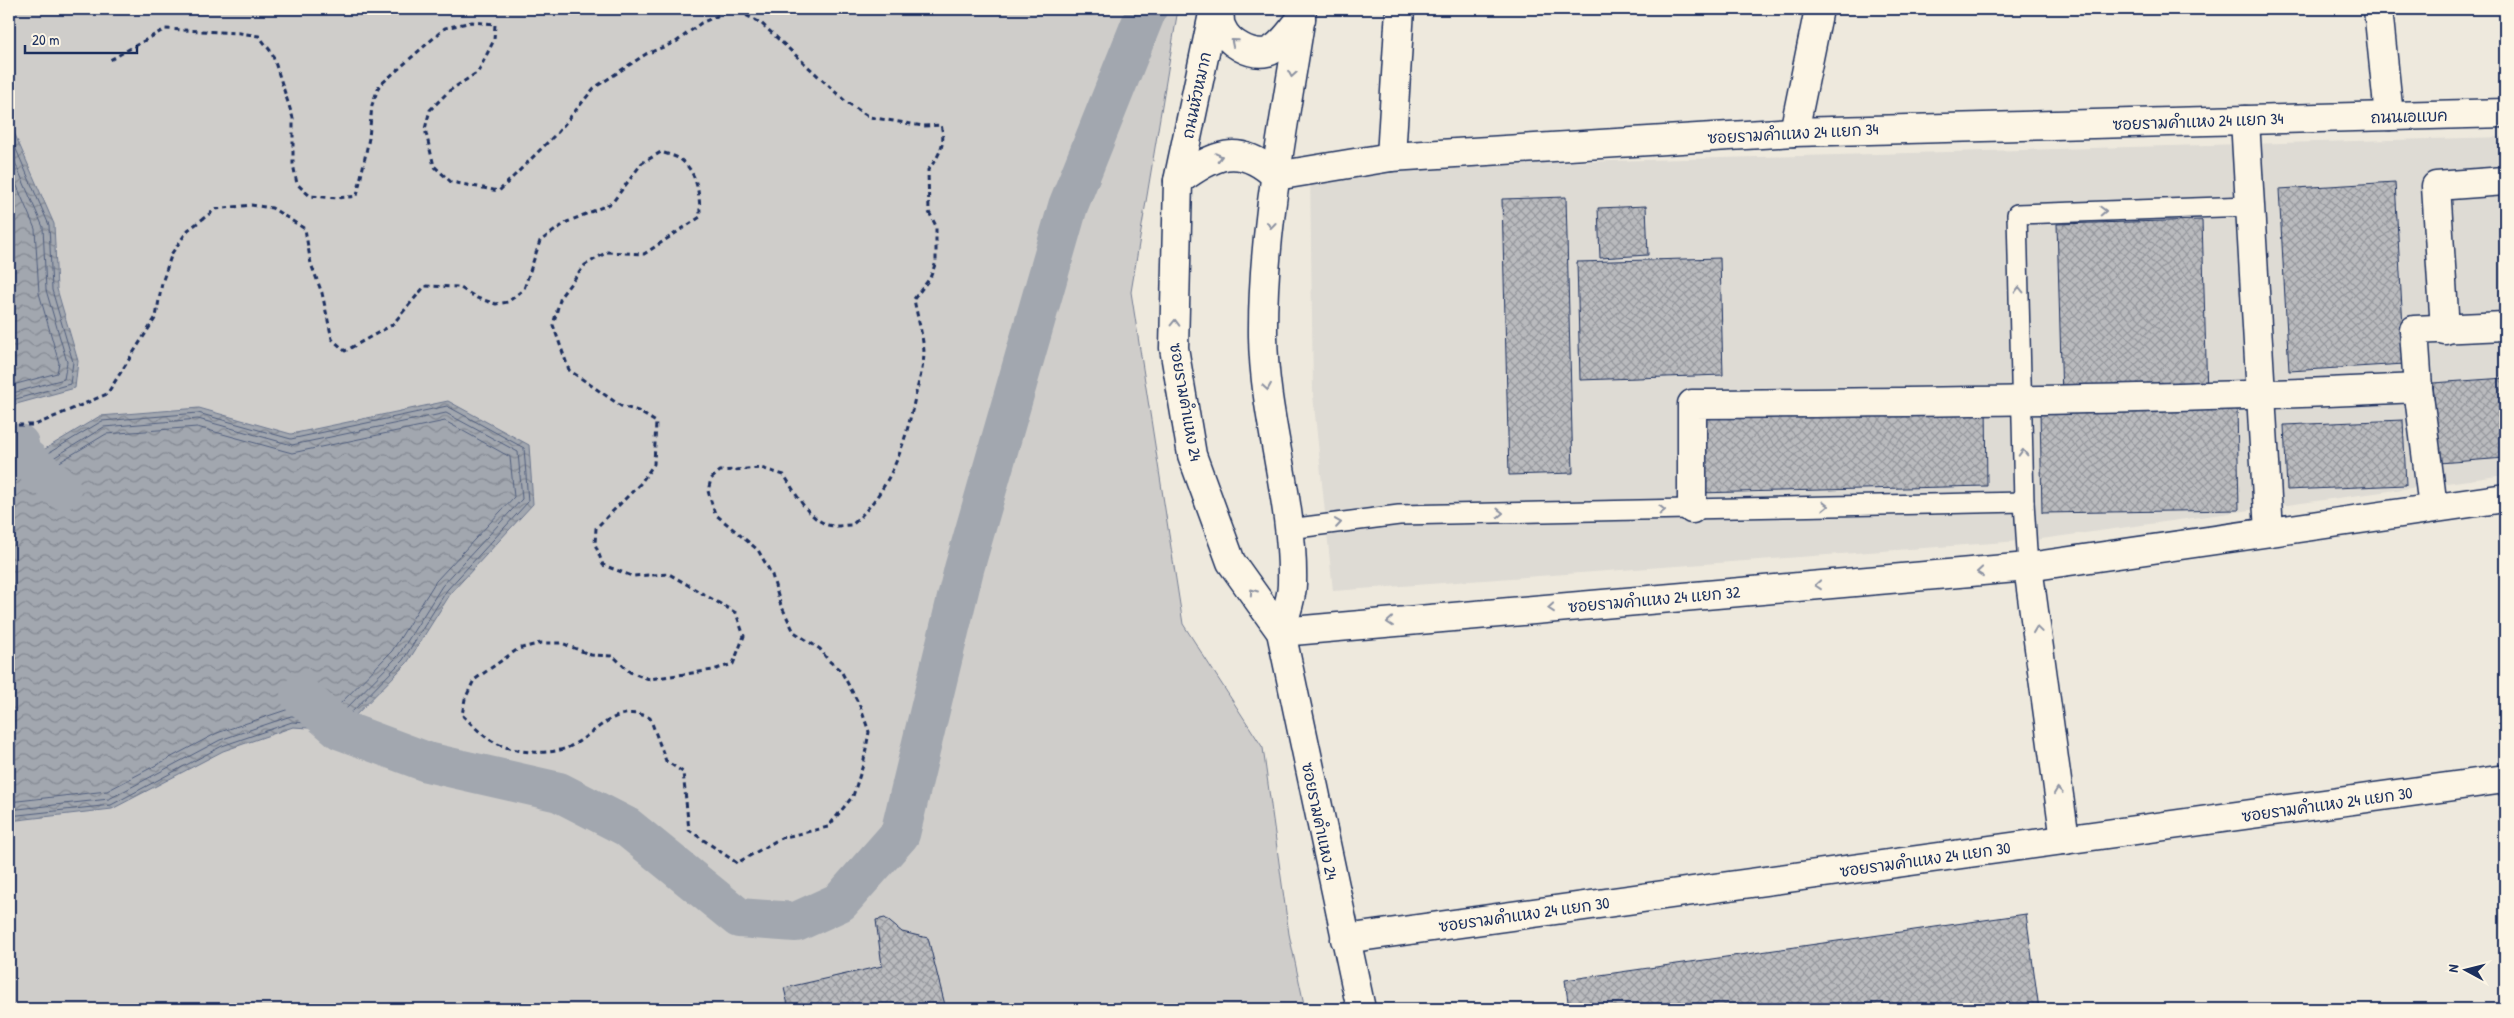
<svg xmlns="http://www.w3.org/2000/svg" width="2514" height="1018" font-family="'Patrick Hand','Playpen Sans Thai',sans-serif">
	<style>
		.built { fill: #dedbd4 }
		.pitch { fill: #cfcdca; stroke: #757e94 }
		.water { fill: url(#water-waves); stroke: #6c778f }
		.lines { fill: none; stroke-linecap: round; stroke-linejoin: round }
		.shore { stroke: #515f7e; stroke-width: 1 }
		.canal { stroke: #a2a7af; stroke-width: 40 }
		.building { fill: url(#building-cross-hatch); stroke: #1b2f5e }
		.lane-casing { stroke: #1b2f5e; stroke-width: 22 }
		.street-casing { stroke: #1b2f5e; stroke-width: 31 }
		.secondary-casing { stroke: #1b2f5e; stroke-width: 31 }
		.path { stroke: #1b2f5e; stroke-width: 3; stroke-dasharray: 5 4; stroke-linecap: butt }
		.lane { stroke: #fcf5e5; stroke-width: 19 }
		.street { stroke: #fcf5e5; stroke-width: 28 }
		.secondary { stroke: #fcf5e5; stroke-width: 28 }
		.oneway { stroke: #8c92a2 }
		.labels { text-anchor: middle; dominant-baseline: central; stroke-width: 5; stroke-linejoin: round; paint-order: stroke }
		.street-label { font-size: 16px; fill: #1b2f5e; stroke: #fcf5e5 }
	</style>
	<defs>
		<pattern id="water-waves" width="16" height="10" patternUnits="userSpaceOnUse" patternTransform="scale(1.25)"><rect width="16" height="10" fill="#a2a7af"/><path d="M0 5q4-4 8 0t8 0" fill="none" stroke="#838892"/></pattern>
		<pattern id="building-cross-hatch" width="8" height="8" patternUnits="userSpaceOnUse" patternTransform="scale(1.25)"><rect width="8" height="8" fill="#babbbe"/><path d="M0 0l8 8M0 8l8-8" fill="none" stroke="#96989e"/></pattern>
	</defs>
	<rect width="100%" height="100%" fill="#eee9dd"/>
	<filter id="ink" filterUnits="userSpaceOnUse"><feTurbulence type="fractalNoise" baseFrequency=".02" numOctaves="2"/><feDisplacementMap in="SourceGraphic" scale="10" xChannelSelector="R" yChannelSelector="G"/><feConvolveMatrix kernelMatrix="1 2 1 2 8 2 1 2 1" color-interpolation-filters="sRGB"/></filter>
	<g filter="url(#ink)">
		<path class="built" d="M 2505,137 L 2505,475 L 2034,540 L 1333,591 L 1313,395 L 1310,169 Z"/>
		<path class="pitch" d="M 9,9 L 1178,9 L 1131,292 L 1183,624 L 1263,748 L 1289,934 L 1305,1009 L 9,1009 Z"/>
		<g class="water">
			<path d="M 9,121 L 54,224 L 57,289 L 78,361 L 75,388 L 9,406 Z"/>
			<path d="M 448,401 L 529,445 L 533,504 L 451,593 L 407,663 L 341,730 L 293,727 L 223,751 L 112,809 L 9,821 L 9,454 L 40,452 L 100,416 L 199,408 L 291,434 Z"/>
		</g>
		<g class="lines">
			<g class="shore">
				<path d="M 9,133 L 49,225 L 52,290 L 73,362 L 70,384 L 9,401"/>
				<path d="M 9,149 L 43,227 L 46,290 L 67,362 L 64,379 L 9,394"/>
				<path d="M 9,167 L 35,229 L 39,293 L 59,363 L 57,373 L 9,386"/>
				<path d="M 9,459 L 42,457 L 102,421 L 198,413 L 291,439 L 447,406 L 524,448 L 528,502 L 447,590 L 403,660 L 339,725 L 292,722 L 222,746 L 111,805 L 9,816"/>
				<path d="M 9,465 L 45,463 L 104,427 L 198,419 L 292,445 L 446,413 L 518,452 L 522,499 L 442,586 L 398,656 L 337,718 L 291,716 L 220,740 L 109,799 L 9,810"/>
				<path d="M 9,473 L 48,469 L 106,434 L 197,427 L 292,453 L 445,421 L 510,457 L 514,497 L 436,581 L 392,651 L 334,710 L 289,709 L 217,733 L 107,791 L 9,802"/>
			</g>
			<g class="canal">
				<path d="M 19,444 L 20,453 L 61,489"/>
				<path d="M 300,695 L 341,730 L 427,762 L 559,792 L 627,827 L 739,918 L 796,922 L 840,902 L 900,834 L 964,569 L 1068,206 L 1147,9"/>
			</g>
		</g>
		<g class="building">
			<path d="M 2395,182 L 2405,364 L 2289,371 L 2279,189 Z"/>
			<path d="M 1566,197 L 1573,473 L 1509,475 L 1502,199 Z"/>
			<path d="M 1646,206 L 1648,255 L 1600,258 L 1598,208 Z"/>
			<path d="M 2202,220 L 2207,395 L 2062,399 L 2057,224 Z"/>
			<path d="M 1720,258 L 1723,375 L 1580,380 L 1577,262 Z"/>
			<path d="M 2505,378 L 2505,458 L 2439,463 L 2433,383 Z"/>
			<path d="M 1986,404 L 1987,486 L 1697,493 L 1695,412 Z"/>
			<path d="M 2237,407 L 2239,510 L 2042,513 L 2040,411 Z"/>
			<path d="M 2403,420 L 2406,485 L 2287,490 L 2284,425 Z"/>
			<path d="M 2026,914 L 2039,1009 L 1569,1009 L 1565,980 Z"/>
			<path d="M 885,918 L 902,932 L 928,938 L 946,1009 L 789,1009 L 784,988 L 882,966 L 876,920 Z"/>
		</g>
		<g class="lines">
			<g class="lane-casing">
				<g id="lane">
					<path d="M 1289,529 L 1399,515 L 2024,502"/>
					<path d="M 2028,567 L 2024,502 L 2017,214 L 2250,206"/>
				</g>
			</g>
			<g class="street-casing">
				<g id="street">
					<path d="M 2378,9 L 2389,116"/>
					<path d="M 2245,120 L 2269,532"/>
					<path d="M 1794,132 L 1819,9"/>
					<path d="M 1391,157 L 1400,9"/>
					<path d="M 1276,176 L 1391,157 L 1794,132 L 2505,113"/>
					<path d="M 2445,330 L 2436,186 L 2505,181"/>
					<path d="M 2418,388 L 2414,330 L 2505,326"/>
					<path d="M 1692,509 L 1692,404 C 1934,402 2176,400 2418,388 L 2433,508"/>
					<path d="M 2028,567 L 2065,840"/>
					<path d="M 1281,632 L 2028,567 L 2505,498"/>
					<path d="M 1345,939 L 2505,779"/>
				</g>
			</g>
			<g class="secondary-casing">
				<g id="secondary">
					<path d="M 1214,9 L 1178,181 L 1174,348 L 1192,455 L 1231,562 L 1281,632 L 1361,1009"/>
					<path d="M 1219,9 C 1220,15 1219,23 1222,28 C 1228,43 1251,56 1267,52 C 1281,48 1292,29 1301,19"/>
					<path d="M 1178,181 C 1213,155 1239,141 1276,176"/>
					<path d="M 1281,632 C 1284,617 1292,600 1292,584 C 1294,501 1264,419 1263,336 C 1262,226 1286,117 1302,9"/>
				</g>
			</g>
			<path class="path" d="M 9,425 L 35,425 L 107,394 L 156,317 L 162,283 L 172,253 L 188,230 L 216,209 L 251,205 L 272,208 L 305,229 L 311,264 L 322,293 L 332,339 L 345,351 L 392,325 L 425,286 L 459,287 L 477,298 L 496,304 L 508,302 L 524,289 L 540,241 L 567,222 L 612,203 L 642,163 L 661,152 C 667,154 675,156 680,159 C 698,172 700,197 700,217 L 644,254 L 607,252 L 585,265 L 561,296 L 553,325 L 569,370 L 621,406 L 638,411 L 656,422 L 654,464 L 640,484 L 596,528 L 595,544 L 603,565 L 632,576 L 669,574 L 736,613 L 744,636 L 733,664 L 713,670 L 649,679 L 630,672 L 613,656 L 591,655 L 562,643 L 541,643 L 518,649 L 474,680 L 465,699 L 462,715 C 472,724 482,736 494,742 C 513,753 549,756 569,747 C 598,733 615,702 650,718 L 666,761 L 683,772 L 689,830 L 737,863 L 781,838 L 828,827 L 853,796 L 863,765 L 869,732 L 860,706 L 841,671 L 828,660 L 820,649 L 794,632 L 780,603 L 772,575 L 758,550 L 715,514 L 708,491 L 711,479 L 720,471 L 761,468 L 784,475 C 796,493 806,517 828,525 C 835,527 845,525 852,525 C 892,488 905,445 916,393 C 919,381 924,365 924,352 C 923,335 917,316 914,299 L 930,278 L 936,262 L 936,226 L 929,212 L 928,170 C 940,155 946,143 941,125 L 923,126 L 869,117 L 845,101 L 761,23 L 734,9 L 701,23 L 676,42 L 646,54 L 594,88 L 558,132 L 499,191 L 451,182 L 434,166 L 425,129 L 430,110 L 449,91 L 478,72 L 494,40 L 495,24 L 472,22 L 445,28 L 379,86 L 372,105 L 369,138 L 357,196 L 338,198 L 310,196 L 297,184 L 293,164 L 293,118 L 272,53 L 259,36 L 240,33 L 165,29 L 110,60"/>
			<use href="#lane" class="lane"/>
			<use href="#street" class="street"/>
			<use href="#secondary" class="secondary"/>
		</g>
		<defs><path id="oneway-chevron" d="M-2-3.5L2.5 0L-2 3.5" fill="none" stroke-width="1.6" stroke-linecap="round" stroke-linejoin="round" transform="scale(1.25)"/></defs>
		<g class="oneway">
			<use href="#oneway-chevron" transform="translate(1234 42) rotate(-139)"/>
			<use href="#oneway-chevron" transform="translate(1292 74) rotate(99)"/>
			<use href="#oneway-chevron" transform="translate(1219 157) rotate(-14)"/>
			<use href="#oneway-chevron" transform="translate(2103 211) rotate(-2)"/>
			<use href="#oneway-chevron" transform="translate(1271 225) rotate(96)"/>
			<use href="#oneway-chevron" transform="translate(2019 290) rotate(-91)"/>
			<use href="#oneway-chevron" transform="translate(1175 323) rotate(-89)"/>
			<use href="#oneway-chevron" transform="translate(1267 387) rotate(81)"/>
			<use href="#oneway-chevron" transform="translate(2023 453) rotate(-92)"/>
			<use href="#oneway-chevron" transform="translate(1825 506) rotate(-1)"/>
			<use href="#oneway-chevron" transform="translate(1662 510) rotate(-1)"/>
			<use href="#oneway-chevron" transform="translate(1500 513) rotate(-1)"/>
			<use href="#oneway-chevron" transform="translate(1338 523) rotate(-8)"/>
			<use href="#oneway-chevron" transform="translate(1980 572) rotate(175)"/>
			<use href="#oneway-chevron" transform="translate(1818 585) rotate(175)"/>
			<use href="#oneway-chevron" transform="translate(1253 592) rotate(-125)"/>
			<use href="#oneway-chevron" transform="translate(1551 608) rotate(175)"/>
			<use href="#oneway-chevron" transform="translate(1390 622) rotate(175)"/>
			<use href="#oneway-chevron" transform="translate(2037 630) rotate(-98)"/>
			<use href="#oneway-chevron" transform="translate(2058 791) rotate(-98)"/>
		</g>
	</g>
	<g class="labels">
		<g class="street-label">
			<text transform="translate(1196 95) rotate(-78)">ถนนหัวหมาก</text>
			<text transform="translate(2409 116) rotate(-2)">ถนนเอแบค</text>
			<text transform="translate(2198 121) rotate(-2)">ซอยรามคำแหง 24 แยก 34</text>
			<text transform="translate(1793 133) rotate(-3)">ซอยรามคำแหง 24 แยก 34</text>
			<text transform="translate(1186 402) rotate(80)">ซอยรามคำแหง 24</text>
			<text transform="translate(1654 599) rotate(-5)">ซอยรามคำแหง 24 แยก 32</text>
			<text transform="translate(2327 804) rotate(-8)">ซอยรามคำแหง 24 แยก 30</text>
			<text transform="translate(1320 821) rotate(78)">ซอยรามคำแหง 24</text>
			<text transform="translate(1925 859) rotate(-8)">ซอยรามคำแหง 24 แยก 30</text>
			<text transform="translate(1524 914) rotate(-8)">ซอยรามคำแหง 24 แยก 30</text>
		</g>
	</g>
	<rect width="2514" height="1018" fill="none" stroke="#fcf5e5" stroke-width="30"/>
	<rect x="15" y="15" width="2484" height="988" fill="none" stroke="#1b2f5e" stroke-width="2" filter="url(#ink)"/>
	<g transform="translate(2466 970) rotate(277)" stroke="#fcf5e5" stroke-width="4" paint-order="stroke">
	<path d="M0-4L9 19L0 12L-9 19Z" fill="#1b2f5e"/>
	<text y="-8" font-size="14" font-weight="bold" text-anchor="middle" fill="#1b2f5e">N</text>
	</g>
	<path d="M25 45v8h112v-8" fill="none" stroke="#1b2f5e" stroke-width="2.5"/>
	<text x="32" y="45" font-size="15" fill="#1b2f5e" stroke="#fcf5e5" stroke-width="4" paint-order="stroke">20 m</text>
</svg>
